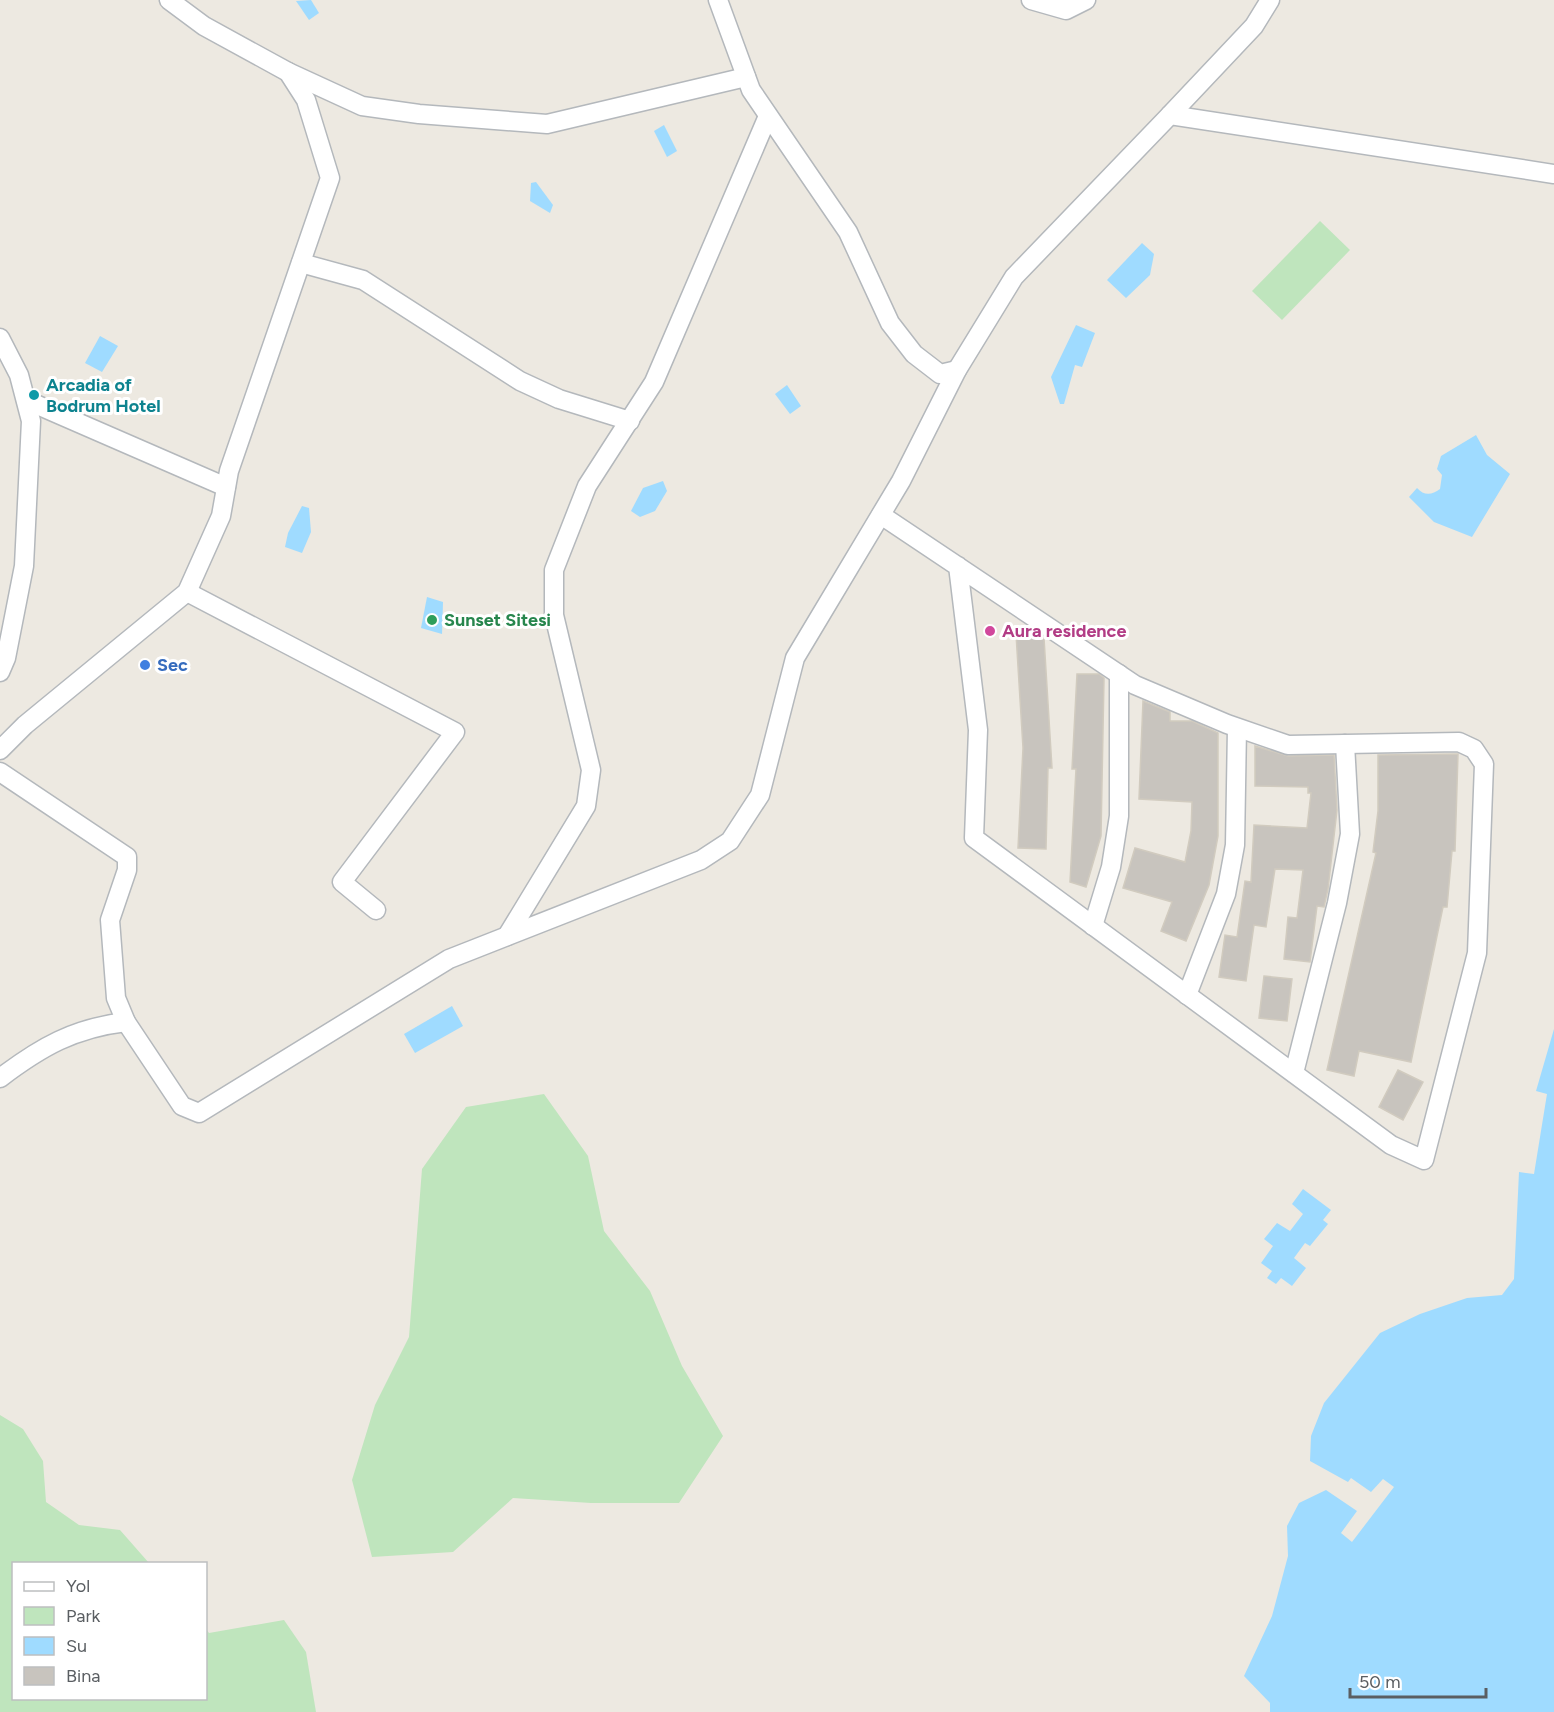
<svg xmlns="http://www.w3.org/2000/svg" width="1554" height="1712" font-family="Figtree,sans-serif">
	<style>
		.green { fill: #bfe5bd }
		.water { fill: #9fdbff }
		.building { fill: #c8c4be; stroke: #d1cbbf; stroke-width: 1.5 }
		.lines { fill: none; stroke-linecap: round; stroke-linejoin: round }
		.minor-casing { stroke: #b4b8bc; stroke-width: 21 }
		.minor { stroke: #fff; stroke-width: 18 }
		.culture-dot { fill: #0f9aa8; stroke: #fff; stroke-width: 2 }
		.leisure-dot { fill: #2e9e5b; stroke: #fff; stroke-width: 2 }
		.hotel-dot { fill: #d1479c; stroke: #fff; stroke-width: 2 }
		.shop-dot { fill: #3f7fe0; stroke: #fff; stroke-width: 2 }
		.labels { text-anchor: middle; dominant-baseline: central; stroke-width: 6; stroke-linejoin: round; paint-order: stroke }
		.culture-label { font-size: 18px; font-weight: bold; fill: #0d838f; stroke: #fff; text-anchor: start }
		.leisure-label { font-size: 18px; font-weight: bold; fill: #27864d; stroke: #fff; text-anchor: start }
		.hotel-label { font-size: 18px; font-weight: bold; fill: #b23c85; stroke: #fff; text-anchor: start }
		.shop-label { font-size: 18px; font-weight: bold; fill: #366cbe; stroke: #fff; text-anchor: start }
	</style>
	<rect width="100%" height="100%" fill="#ede9e1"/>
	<g class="green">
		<path d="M 1320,221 L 1350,250 L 1282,320 L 1252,291 Z"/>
		<path d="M 544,1094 L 588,1156 L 604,1231 L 650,1291 L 682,1366 L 723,1436 L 679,1503 L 591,1503 L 513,1498 L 453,1552 L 372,1557 L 352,1480 L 375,1405 L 409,1337 L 422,1169 L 466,1107 Z"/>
		<path d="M 0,1415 L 23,1429 L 43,1461 L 46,1502 L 79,1525 L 120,1530 L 149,1563 L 14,1564 L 14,1698 L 206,1698 L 206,1629 L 209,1633 L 284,1620 L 306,1652 L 316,1712 L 0,1712 Z"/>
	</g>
	<g class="water">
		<path d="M 311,0 L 319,13 L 309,20 L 296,1 Z"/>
		<path d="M 664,125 L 677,151 L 667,157 L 654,131 Z"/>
		<path d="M 536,182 L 553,205 L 550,213 L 530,201 L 531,183 Z"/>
		<path d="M 1142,243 L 1154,254 L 1150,275 L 1126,298 L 1107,280 Z"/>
		<path d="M 1076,325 L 1095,333 L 1082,367 L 1075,365 L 1064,404 L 1060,404 L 1051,377 Z"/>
		<path d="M 100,336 L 118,346 L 102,372 L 85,363 Z"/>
		<path d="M 787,385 L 801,406 L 790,414 L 775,394 Z"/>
		<path d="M 1476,435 L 1487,455 L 1510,474 L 1472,537 L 1434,522 L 1409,497 L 1417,488 C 1424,496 1432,495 1440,489 L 1442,475 L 1437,469 L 1441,456 Z"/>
		<path d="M 663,481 L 667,491 L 655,511 L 640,517 L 631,511 L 643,488 Z"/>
		<path d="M 302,506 L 309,508 L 311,532 L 302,553 L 285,547 L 288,533 Z"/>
		<path d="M 427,597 L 443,602 L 442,634 L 421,628 Z"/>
		<path d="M 452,1006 L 463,1026 L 415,1053 L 404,1034 Z"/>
		<path d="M 1554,1029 L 1554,1712 L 1270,1712 L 1270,1703 L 1244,1676 L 1272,1616 L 1288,1556 L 1287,1526 L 1299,1503 L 1326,1490 L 1357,1511 L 1341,1533 L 1352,1542 L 1394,1487 L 1383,1479 L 1371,1492 L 1351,1478 L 1348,1482 L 1310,1461 L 1311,1436 L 1324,1403 L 1380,1333 L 1420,1314 L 1467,1298 L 1502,1295 L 1514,1279 L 1519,1172 L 1534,1174 L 1547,1094 L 1536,1091 Z"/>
		<path d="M 1303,1189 L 1331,1210 L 1323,1220 L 1328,1224 L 1310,1246 L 1305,1243 L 1294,1258 L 1306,1268 L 1292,1286 L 1281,1278 L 1276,1284 L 1267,1278 L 1272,1271 L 1261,1263 L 1273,1246 L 1264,1239 L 1277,1223 L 1290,1231 L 1303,1214 L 1292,1204 Z"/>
	</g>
	<g class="building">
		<path d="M 1038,633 L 1044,638 L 1052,768 L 1048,768 L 1046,849 L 1018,848 L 1023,748 L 1016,634 Z"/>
		<path d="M 1077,674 L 1099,674 L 1104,678 L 1101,836 L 1086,887 L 1070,882 L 1076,769 L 1072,769 Z"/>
		<path d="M 1143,701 L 1170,712 L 1170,721 L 1192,721 L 1218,733 L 1218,836 L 1209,885 L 1186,941 L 1161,931 L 1172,902 L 1123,888 L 1135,848 L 1185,862 L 1191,831 L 1192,802 L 1139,799 Z"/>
		<path d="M 1255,746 L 1288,756 L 1334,755 L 1337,810 L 1328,889 L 1324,907 L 1317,906 L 1310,962 L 1284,959 L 1288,917 L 1297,918 L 1303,870 L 1275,869 L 1266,927 L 1254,925 L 1246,981 L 1219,977 L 1225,935 L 1237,937 L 1245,881 L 1251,882 L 1254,825 L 1307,828 L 1311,793 L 1308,793 L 1308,787 L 1255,786 Z"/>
		<path d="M 1458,754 L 1455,851 L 1452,851 L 1447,907 L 1443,907 L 1411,1062 L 1359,1051 L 1354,1076 L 1327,1070 L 1376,853 L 1373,852 L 1378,811 L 1378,755 Z"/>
		<path d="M 1264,976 L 1292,979 L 1287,1021 L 1259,1018 Z"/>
		<path d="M 1398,1070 L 1423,1082 L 1403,1120 L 1379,1107 Z"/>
	</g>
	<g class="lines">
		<g class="minor-casing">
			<g id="minor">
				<path d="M 718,0 L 751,90 L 848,232 L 890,323 L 914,354 L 940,374 L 957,370"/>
				<path d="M 1031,0 L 1066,10 L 1086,0"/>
				<path d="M 288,72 L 362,106 L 419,114 L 547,124 L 746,77"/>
				<path d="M 1170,115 L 1254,26 L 1270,0"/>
				<path d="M 301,263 L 363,280 L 520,381 L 559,399 L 630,421"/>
				<path d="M 0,338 L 19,375 L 31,421 L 24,566 L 6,658 L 0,672"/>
				<path d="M 26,400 L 226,487"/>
				<path d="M 881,515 L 1135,685 L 1227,724 L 1288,745 L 1459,742 L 1474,749 L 1484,764 L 1477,953 L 1424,1160 L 1391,1145 L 974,838 L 978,730 L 958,566"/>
				<path d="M 187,592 L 455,732 L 342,882 L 376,910"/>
				<path d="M 0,750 L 25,725 L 187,592 L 221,516 L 229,471 L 330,178 L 306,100 L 288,72 L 204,26 L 169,0"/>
				<path d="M 0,772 L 127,857 L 127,870 L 110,920 L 116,998 L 126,1022 L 182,1106 L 199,1113 L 449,959 L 701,860 L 730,841 L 760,795 L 795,658 L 901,481 L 957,370 L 1014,277 L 1170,115 L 1554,174"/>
				<path d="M 1093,926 L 1111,867 L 1119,816 L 1119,674"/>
				<path d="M 507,936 L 586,806 L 591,770 L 554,615 L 554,570 L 587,486 L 654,382 L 768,116"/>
				<path d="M 1187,995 L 1226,894 L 1235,845 L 1237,728"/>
				<path d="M 1294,1073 L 1337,903 L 1350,834 L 1345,744"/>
				<path d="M 0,1078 C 41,1047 74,1028 126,1022"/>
			</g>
		</g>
		<use href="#minor" class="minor"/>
	</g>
	<circle class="culture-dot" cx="34" cy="395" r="6"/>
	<circle class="leisure-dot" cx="432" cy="620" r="6"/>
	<circle class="hotel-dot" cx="990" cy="631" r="6"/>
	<circle class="shop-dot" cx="145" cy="665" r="6"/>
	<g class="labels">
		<g class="culture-label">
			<text x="46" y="385">Arcadia of<tspan x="46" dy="21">Bodrum Hotel</tspan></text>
		</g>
		<g class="leisure-label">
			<text x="444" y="620">Sunset Sitesi</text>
		</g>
		<g class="hotel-label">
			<text x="1002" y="631">Aura residence</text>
		</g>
		<g class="shop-label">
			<text x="157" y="665">Sec</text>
		</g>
	</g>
	<rect x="12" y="1562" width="195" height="138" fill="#ffffff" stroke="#bdbfc0" stroke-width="1.5"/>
	<rect x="24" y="1582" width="30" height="9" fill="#ffffff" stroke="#bdbfc0" stroke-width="1.5"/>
	<text x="66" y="1592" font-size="18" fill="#5a5e62">Yol</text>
	<rect x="24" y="1607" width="30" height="18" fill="#bfe5bd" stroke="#bdbfc0" stroke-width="1.5"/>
	<text x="66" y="1622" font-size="18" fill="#5a5e62">Park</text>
	<rect x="24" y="1637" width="30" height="18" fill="#9fdbff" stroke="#bdbfc0" stroke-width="1.5"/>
	<text x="66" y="1652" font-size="18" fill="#5a5e62">Su</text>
	<rect x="24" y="1667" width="30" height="18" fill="#c8c4be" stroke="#bdbfc0" stroke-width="1.5"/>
	<text x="66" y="1682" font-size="18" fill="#5a5e62">Bina</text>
	<path d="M1350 1688v9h136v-9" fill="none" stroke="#5a5e62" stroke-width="3"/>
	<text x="1359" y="1688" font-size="18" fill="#5a5e62" stroke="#ffffff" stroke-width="4.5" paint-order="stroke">50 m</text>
</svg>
